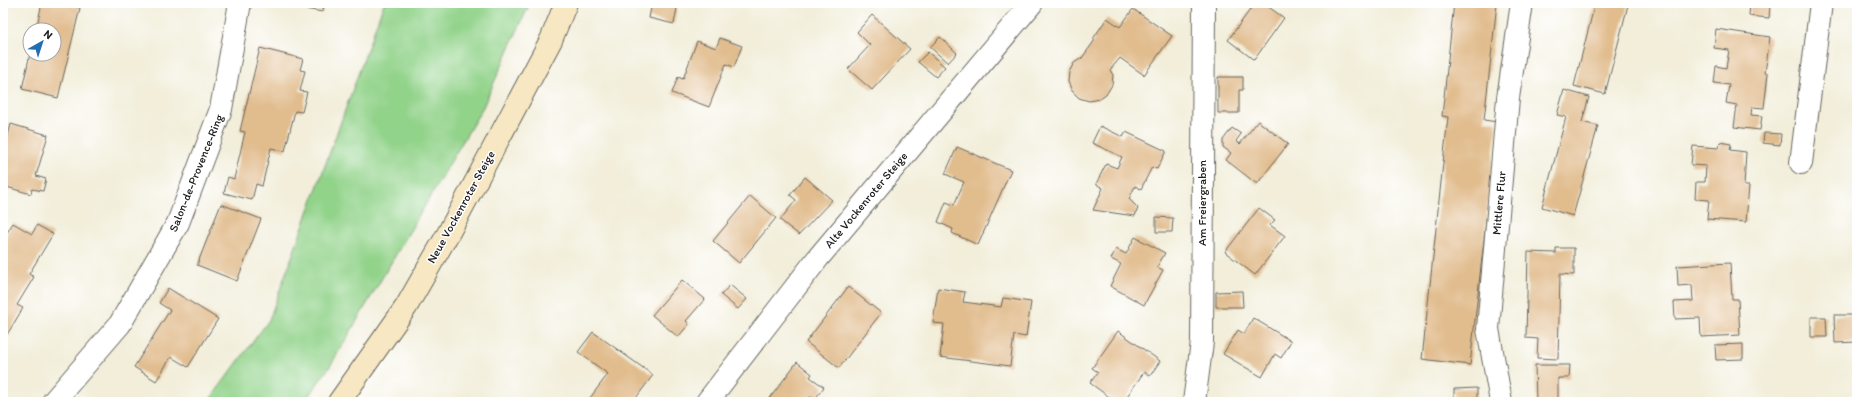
<svg xmlns="http://www.w3.org/2000/svg" width="1860" height="405" font-family="Itim,sans-serif">
	<style>
		.green { fill: #92d38a; stroke: #577853 }
		.building { fill: #e1bc8d }
		.lines { fill: none; stroke-linecap: round; stroke-linejoin: round }
		.minor-casing { stroke: #67665e; stroke-width: 24 }
		.secondary-casing { stroke: #67665e; stroke-width: 24 }
		.minor { stroke: #fff; stroke-width: 22 }
		.secondary { stroke: #f7e8c3; stroke-width: 22 }
		.labels { text-anchor: middle; dominant-baseline: central; stroke-width: 3; stroke-linejoin: round; paint-order: stroke }
		.street-label { font-size: 12px; fill: #1c1c1c; stroke: #fff }
	</style>
	<rect width="100%" height="100%" fill="#fff"/>
	<filter id="ink" filterUnits="userSpaceOnUse"><feTurbulence type="fractalNoise" baseFrequency=".025" numOctaves="2"/><feDisplacementMap in="SourceGraphic" scale="8" xChannelSelector="R" yChannelSelector="G"/><feConvolveMatrix kernelMatrix="1 2 1 2 8 2 1 2 1" color-interpolation-filters="sRGB"/></filter>
	<filter id="wash" filterUnits="userSpaceOnUse"><feTurbulence type="fractalNoise" baseFrequency=".012" numOctaves="4" result="noise"/><feDisplacementMap in="SourceGraphic" scale="16" xChannelSelector="R" yChannelSelector="G"/><feGaussianBlur stdDeviation="0.9" result="paint"/><feColorMatrix in="noise" values="0 0 0 0 0 0 0 0 0 0 0 0 0 0 0 0 0 1.4 0 .05"/><feComposite in="paint" operator="in"/></filter>
	<g filter="url(#wash)">
		<rect width="100%" height="100%" fill="#f2eeda"/>
		<path class="green" d="M 384,3 L 530,3 L 483,107 L 329,368 L 304,402 L 208,402 L 269,320 Z"/>
		<g id="blocks">
			<g class="building">
				<path d="M 42,3 L 61,3 L 80,8 L 58,98 L 22,89 L 30,54 L 54,54 L 54,30 L 36,30 Z"/>
				<path d="M 287,3 L 324,3 L 323,12 L 286,6 Z"/>
				<path d="M 652,3 L 678,3 L 674,24 L 649,18 Z"/>
				<path d="M 1255,3 L 1263,3 L 1284,18 L 1254,60 L 1228,40 Z"/>
				<path d="M 1454,3 L 1497,3 L 1484,120 L 1497,122 L 1470,365 L 1422,359 L 1448,117 L 1442,116 Z"/>
				<path d="M 1595,3 L 1619,3 L 1628,5 L 1605,94 L 1574,86 Z"/>
				<path d="M 1750,3 L 1770,6 L 1769,18 L 1749,16 Z"/>
				<path d="M 1133,9 L 1172,36 L 1144,75 L 1120,58 L 1110,70 L 1113,75 L 1112,85 L 1107,93 L 1099,99 L 1089,101 L 1079,98 L 1072,91 L 1068,82 L 1069,72 L 1074,63 L 1082,58 L 1095,40 L 1093,39 L 1107,18 L 1120,27 Z"/>
				<path d="M 872,15 L 910,49 L 872,90 L 848,69 L 870,45 L 857,32 Z"/>
				<path d="M 1716,29 L 1770,37 L 1765,73 L 1768,73 L 1764,108 L 1752,107 L 1751,115 L 1762,116 L 1760,130 L 1734,127 L 1737,105 L 1726,103 L 1729,85 L 1714,83 L 1716,66 L 1726,68 L 1729,50 L 1714,48 Z"/>
				<path d="M 940,37 L 957,53 L 948,63 L 930,47 Z"/>
				<path d="M 720,38 L 742,46 L 734,67 L 726,64 L 709,107 L 672,93 L 678,77 L 683,79 L 697,41 L 716,48 Z"/>
				<path d="M 260,48 L 303,59 L 300,70 L 305,71 L 300,91 L 307,92 L 302,112 L 295,111 L 285,151 L 271,148 L 262,186 L 256,184 L 252,200 L 224,193 L 228,177 L 234,179 L 245,132 L 240,131 Z"/>
				<path d="M 928,52 L 945,67 L 936,77 L 918,62 Z"/>
				<path d="M 1218,77 L 1243,77 L 1243,90 L 1239,90 L 1239,113 L 1218,113 Z"/>
				<path d="M 1564,90 L 1589,97 L 1582,122 L 1598,126 L 1573,216 L 1542,207 L 1566,117 L 1557,115 Z"/>
				<path d="M 1258,121 L 1288,144 L 1257,184 L 1226,160 L 1231,153 L 1223,147 L 1223,140 L 1232,128 L 1241,134 L 1236,141 L 1240,144 Z"/>
				<path d="M 11,124 L 48,135 L 36,176 L 46,179 L 43,191 L 32,189 L 31,194 L 3,186 L 3,154 Z"/>
				<path d="M 1100,126 L 1123,137 L 1126,132 L 1166,151 L 1157,169 L 1152,167 L 1141,189 L 1135,186 L 1129,199 L 1138,208 L 1135,216 L 1093,210 L 1103,188 L 1096,184 L 1106,164 L 1117,168 L 1122,157 L 1092,143 Z"/>
				<path d="M 1764,133 L 1781,134 L 1780,145 L 1763,143 Z"/>
				<path d="M 1720,142 L 1731,144 L 1730,150 L 1746,152 L 1744,186 L 1749,186 L 1746,222 L 1707,219 L 1709,200 L 1695,199 L 1696,182 L 1705,182 L 1706,166 L 1691,165 L 1693,146 L 1719,148 Z"/>
				<path d="M 957,147 L 1011,170 L 978,245 L 952,233 L 953,229 L 938,222 L 946,202 L 954,205 L 964,182 L 945,174 Z"/>
				<path d="M 805,177 L 832,200 L 799,235 L 780,220 L 796,200 L 790,195 Z"/>
				<path d="M 750,196 L 776,218 L 739,263 L 713,241 Z"/>
				<path d="M 221,204 L 261,219 L 237,281 L 197,265 Z"/>
				<path d="M 1259,208 L 1275,220 L 1270,225 L 1285,236 L 1255,275 L 1225,252 Z"/>
				<path d="M 1156,217 L 1173,218 L 1172,232 L 1156,232 Z"/>
				<path d="M 13,223 L 32,234 L 37,225 L 53,234 L 29,274 L 34,277 L 17,305 L 23,308 L 5,338 L 3,337 L 3,239 Z"/>
				<path d="M 1135,237 L 1165,253 L 1157,267 L 1163,270 L 1144,305 L 1110,286 L 1121,264 L 1111,259 L 1116,249 L 1126,254 Z"/>
				<path d="M 1556,248 L 1574,248 L 1574,275 L 1560,274 L 1558,359 L 1537,358 L 1538,339 L 1526,338 L 1528,252 L 1556,253 Z"/>
				<path d="M 1730,263 L 1732,299 L 1738,299 L 1740,335 L 1701,337 L 1700,318 L 1675,319 L 1674,302 L 1693,301 L 1692,285 L 1678,286 L 1677,266 Z"/>
				<path d="M 682,280 L 705,299 L 686,321 L 689,324 L 678,337 L 652,315 Z"/>
				<path d="M 730,285 L 747,299 L 738,309 L 721,295 Z"/>
				<path d="M 848,287 L 881,313 L 839,368 L 806,342 Z"/>
				<path d="M 168,288 L 218,319 L 188,367 L 171,357 L 156,381 L 134,367 L 170,310 L 159,303 Z"/>
				<path d="M 938,288 L 965,292 L 963,302 L 1001,307 L 1003,298 L 1031,302 L 1026,337 L 1014,335 L 1010,366 L 940,357 L 944,324 L 933,323 Z"/>
				<path d="M 1242,291 L 1243,307 L 1216,307 L 1216,292 Z"/>
				<path d="M 1834,315 L 1857,315 L 1857,342 L 1835,343 Z"/>
				<path d="M 1811,317 L 1826,317 L 1827,337 L 1811,337 Z"/>
				<path d="M 1253,318 L 1291,341 L 1281,358 L 1275,354 L 1262,377 L 1223,354 L 1238,330 L 1244,334 Z"/>
				<path d="M 1118,331 L 1160,361 L 1150,376 L 1144,372 L 1123,402 L 1116,402 L 1090,383 L 1098,372 L 1092,368 Z"/>
				<path d="M 593,332 L 653,375 L 633,402 L 587,402 L 608,374 L 578,352 Z"/>
				<path d="M 1743,344 L 1743,359 L 1716,360 L 1715,345 Z"/>
				<path d="M 797,362 L 812,374 L 810,377 L 824,387 L 815,399 L 810,397 L 806,402 L 767,402 Z"/>
				<path d="M 1535,365 L 1570,365 L 1569,378 L 1558,378 L 1558,402 L 1536,402 Z"/>
				<path d="M 1854,369 L 1857,369 L 1857,402 L 1855,402 Z"/>
				<path d="M 1477,388 L 1477,402 L 1454,402 L 1454,389 Z"/>
			</g>
		</g>
	</g>
	<g filter="url(#ink)">
		<use href="#blocks" fill-opacity="0" stroke="#67665e" stroke-width="1"/>
		<g class="lines">
			<g class="minor-casing">
				<g id="minor">
					<path d="M 1801,163 L 1821,3"/>
					<path d="M 53,402 L 120,324 L 178,223 L 221,109 L 240,3"/>
					<path d="M 707,402 L 818,258 L 1032,3"/>
					<path d="M 1194,402 L 1202,342 L 1204,3"/>
					<path d="M 1501,402 L 1488,329 L 1508,98 L 1522,3"/>
				</g>
			</g>
			<g class="secondary-casing">
				<path id="secondary" d="M 339,402 L 406,307 L 449,232 L 551,40 L 566,3"/>
			</g>
			<use href="#minor" class="minor"/>
			<use href="#secondary" class="secondary"/>
		</g>
	</g>
	<g class="labels">
		<g class="street-label">
			<text transform="translate(196 173) rotate(-68)">Salon-de-Provence-Ring</text>
			<text transform="translate(866 200) rotate(-50)">Alte Vockenroter Steige</text>
			<text transform="translate(1202 203) rotate(-90)">Am Freiergraben</text>
			<text transform="translate(1499 203) rotate(-85)">Mittlere Flur</text>
			<text transform="translate(461 207) rotate(-61)">Neue Vockenroter Steige</text>
		</g>
	</g>
	<rect width="1860" height="405" fill="none" stroke="#fff" stroke-width="16"/>
	<g transform="translate(42 42) rotate(39)"><circle r="19" fill="#ffffff" stroke="#a4a4a4"/>
	<path d="M0-3L7 15L0 10L-7 15Z" fill="#1f6fb2"/>
	<text y="-6" font-size="11" font-weight="bold" text-anchor="middle" fill="#1c1c1c">N</text>
	</g>
</svg>
